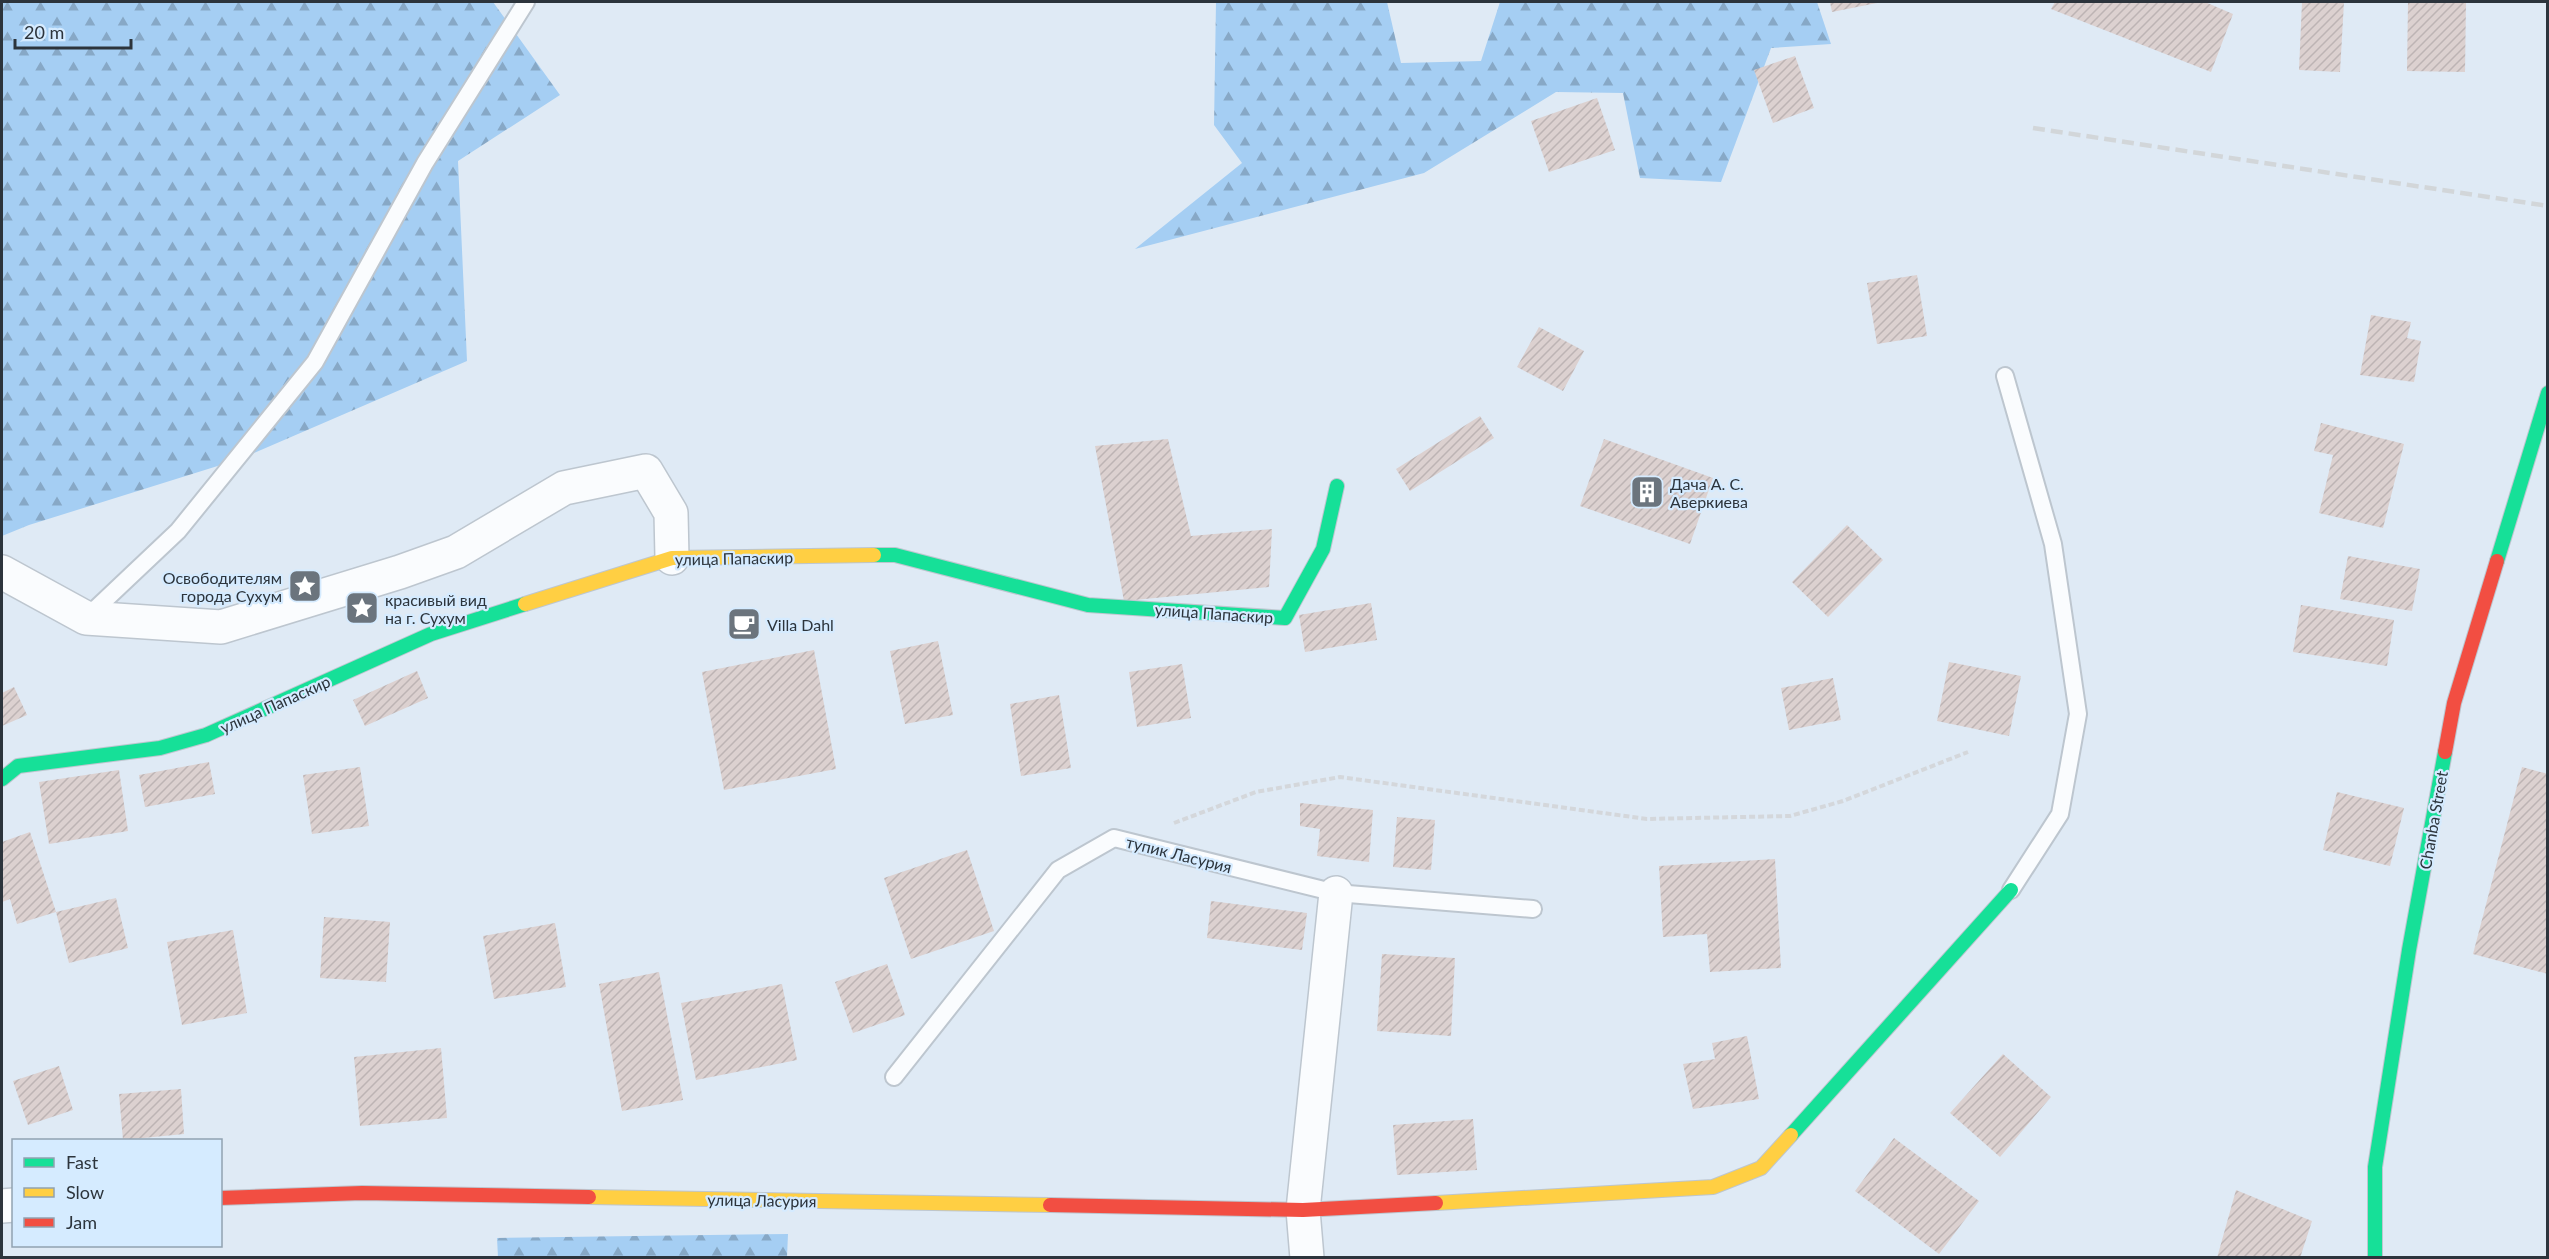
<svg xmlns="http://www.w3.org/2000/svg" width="2549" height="1259" font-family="Lato,sans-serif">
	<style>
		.forest { fill: url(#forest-firs) }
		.building { fill: url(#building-hatch) }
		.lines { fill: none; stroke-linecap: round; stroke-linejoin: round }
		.lane-casing { stroke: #bdc6cf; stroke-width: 20 }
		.street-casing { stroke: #bdc6cf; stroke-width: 36 }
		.fast-casing { stroke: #bdc6cf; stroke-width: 16 }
		.slow-casing { stroke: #bdc6cf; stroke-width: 16 }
		.jam-casing { stroke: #bdc6cf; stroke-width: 16 }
		.path { stroke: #d4d7db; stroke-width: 4; stroke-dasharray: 6 3; stroke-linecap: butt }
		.lane { stroke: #fafcfe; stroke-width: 16 }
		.street { stroke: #fafcfe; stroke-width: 33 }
		.fast { stroke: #16e098; stroke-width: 14 }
		.slow { stroke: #ffcf43; stroke-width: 14 }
		.jam { stroke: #f24e42; stroke-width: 14 }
		.rail { stroke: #d2d6d9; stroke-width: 4.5; stroke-dasharray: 12 6; stroke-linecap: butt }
		.labels { text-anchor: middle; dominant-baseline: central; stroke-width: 4.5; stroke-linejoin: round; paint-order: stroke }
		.poi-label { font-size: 16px; fill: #2c343c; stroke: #d5ebff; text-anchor: start }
		.street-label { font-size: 16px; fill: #2c343c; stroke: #d5ebff }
	</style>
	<defs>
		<pattern id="forest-firs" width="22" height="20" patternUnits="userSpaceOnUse" patternTransform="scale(1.5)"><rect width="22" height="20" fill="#a5cef3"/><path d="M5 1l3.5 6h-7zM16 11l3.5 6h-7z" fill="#87a8c6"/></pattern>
		<pattern id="building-hatch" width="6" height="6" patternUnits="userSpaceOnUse" patternTransform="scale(1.5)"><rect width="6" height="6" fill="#dcd1d0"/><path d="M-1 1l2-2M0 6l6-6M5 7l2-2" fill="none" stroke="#bdb4b4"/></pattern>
	</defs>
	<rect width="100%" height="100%" fill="#dfeaf5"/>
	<g class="forest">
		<path d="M 2,2 L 493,2 L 560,95 L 458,161 L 467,361 L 240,459 L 29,525 L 2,536 Z"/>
		<path d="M 1216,2 L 1387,2 L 1401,63 L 1481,61 L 1500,2 L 1817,2 L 1831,44 L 1771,48 L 1721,182 L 1640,178 L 1623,93 L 1556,92 L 1424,173 L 1135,249 L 1242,163 L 1214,125 Z"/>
		<path d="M 788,1234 L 787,1257 L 498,1257 L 497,1238 Z"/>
	</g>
	<g class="building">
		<path d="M 1830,2 L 1877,2 L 1877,3 L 1832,12 Z"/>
		<path d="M 2055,2 L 2205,2 L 2233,14 L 2211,72 L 2051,9 Z"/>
		<path d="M 2302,2 L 2344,2 L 2340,72 L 2299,70 Z"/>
		<path d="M 2408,2 L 2466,2 L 2465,72 L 2407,71 Z"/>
		<path d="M 1795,56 L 1814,108 L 1773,123 L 1754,70 Z"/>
		<path d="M 1597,98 L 1615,150 L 1549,172 L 1531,121 Z"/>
		<path d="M 1917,275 L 1927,336 L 1877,344 L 1867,283 Z"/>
		<path d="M 2371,315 L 2411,322 L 2407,338 L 2421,341 L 2414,382 L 2360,375 Z"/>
		<path d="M 1539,327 L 1584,351 L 1563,391 L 1517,367 Z"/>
		<path d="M 1480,416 L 1494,438 L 1410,491 L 1396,469 Z"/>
		<path d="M 2321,423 L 2404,444 L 2383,528 L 2319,513 L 2333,455 L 2314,451 Z"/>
		<path d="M 1168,439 L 1191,536 L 1272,529 L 1269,587 L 1124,601 L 1095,446 Z"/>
		<path d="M 1604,439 L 1713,478 L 1690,544 L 1580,506 Z"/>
		<path d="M 1847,525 L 1883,560 L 1828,617 L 1792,582 Z"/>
		<path d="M 2348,556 L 2420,569 L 2412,611 L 2340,599 Z"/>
		<path d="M 1371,603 L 1377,640 L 1305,652 L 1299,615 Z"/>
		<path d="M 2301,605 L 2394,620 L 2387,666 L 2293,652 Z"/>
		<path d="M 938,641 L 953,715 L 905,724 L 890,651 Z"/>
		<path d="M 814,650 L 836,769 L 724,790 L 702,672 Z"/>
		<path d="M 1949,662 L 2021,676 L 2009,736 L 1937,721 Z"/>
		<path d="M 1182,664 L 1191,718 L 1137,727 L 1129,672 Z"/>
		<path d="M 417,671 L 428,698 L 365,726 L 353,700 Z"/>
		<path d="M 1833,678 L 1841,720 L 1789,730 L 1781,688 Z"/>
		<path d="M 14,687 L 27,715 L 2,726 L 2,693 Z"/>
		<path d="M 1059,695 L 1071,768 L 1021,776 L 1010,704 Z"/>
		<path d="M 209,762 L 215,794 L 145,807 L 139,775 Z"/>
		<path d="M 360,767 L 369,826 L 312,834 L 303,775 Z"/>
		<path d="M 2522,767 L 2548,774 L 2548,974 L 2473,954 Z"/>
		<path d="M 119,770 L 128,831 L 49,844 L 39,782 Z"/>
		<path d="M 2337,792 L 2404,808 L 2390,866 L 2323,850 Z"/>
		<path d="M 1300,803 L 1373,810 L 1369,862 L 1317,856 L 1320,829 L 1300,826 Z"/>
		<path d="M 1397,817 L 1435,820 L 1431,870 L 1393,867 Z"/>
		<path d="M 30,832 L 56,912 L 116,898 L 128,948 L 69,963 L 56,912 L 17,924 L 10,899 L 2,902 L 2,842 Z"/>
		<path d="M 967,850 L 994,931 L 911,959 L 884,878 Z"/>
		<path d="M 1775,859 L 1781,968 L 1710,972 L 1707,934 L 1663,937 L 1659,866 Z"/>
		<path d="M 1211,901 L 1307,913 L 1302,950 L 1207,938 Z"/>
		<path d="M 324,917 L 390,922 L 386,982 L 320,978 Z"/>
		<path d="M 555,923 L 566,987 L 494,999 L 483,936 Z"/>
		<path d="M 233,930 L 247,1013 L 182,1025 L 167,942 Z"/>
		<path d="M 1382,954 L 1455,958 L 1451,1036 L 1377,1031 Z"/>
		<path d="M 887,964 L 905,1015 L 853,1033 L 835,982 Z"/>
		<path d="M 659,972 L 683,1100 L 622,1111 L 599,984 Z"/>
		<path d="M 782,984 L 797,1060 L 696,1080 L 681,1003 Z"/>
		<path d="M 1747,1036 L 1759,1099 L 1693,1109 L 1683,1064 L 1715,1059 L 1712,1043 Z"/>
		<path d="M 441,1048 L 447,1118 L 360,1126 L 354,1057 Z"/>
		<path d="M 2003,1054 L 2051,1097 L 2000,1157 L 1950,1113 Z"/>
		<path d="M 59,1066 L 73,1110 L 28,1125 L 13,1081 Z"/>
		<path d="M 181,1089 L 184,1134 L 123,1140 L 119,1094 Z"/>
		<path d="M 1473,1119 L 1477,1170 L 1397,1175 L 1393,1125 Z"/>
		<path d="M 1894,1138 L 1979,1201 L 1939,1254 L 1855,1191 Z"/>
		<path d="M 2236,1190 L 2312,1221 L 2300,1258 L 2217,1258 Z"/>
	</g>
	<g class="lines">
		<g class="lane-casing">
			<g id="lane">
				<path d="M 2005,376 L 2053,544 L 2078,714 L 2060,814 L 2011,890"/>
				<path d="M 87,617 L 178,531 L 315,362 L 425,163 L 526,2"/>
				<path d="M 894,1077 L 1058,870 L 1114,838 L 1336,893 L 1533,909"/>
			</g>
		</g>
		<g class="street-casing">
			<g id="street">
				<path d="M 2,572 L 86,618 L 221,627 L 400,572 L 456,552 L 564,488 L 646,471 L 671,513 L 672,558"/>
				<path d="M 2,1206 L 14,1205"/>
				<path d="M 1307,1258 L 1303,1210 L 1336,893"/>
			</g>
		</g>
		<g class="fast-casing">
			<g id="fast">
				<path d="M 874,555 L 895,555 L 1088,605 L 1285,618 L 1323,549 L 1337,486"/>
				<path d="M 2497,561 L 2548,393"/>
				<path d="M 2,779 L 18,766 L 160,748 L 206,735 L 431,634 L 525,604"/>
				<path d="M 1791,1135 L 2011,890"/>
				<path d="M 2375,1258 L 2375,1167 L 2409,950 L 2445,752"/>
			</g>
		</g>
		<g class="slow-casing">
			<g id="slow">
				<path d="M 525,604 L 672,558 L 874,555"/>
				<path d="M 589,1197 L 1050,1205"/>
				<path d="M 1436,1203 L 1713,1187 L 1761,1168 L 1791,1135"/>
			</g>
		</g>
		<g class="jam-casing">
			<g id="jam">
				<path d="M 2445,752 L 2454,703 L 2497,561"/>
				<path d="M 220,1198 L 362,1193 L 589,1197"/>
				<path d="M 1050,1205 L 1303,1210 L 1436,1203"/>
			</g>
		</g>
		<path class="path" d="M 1174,823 L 1256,792 L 1340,777 L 1647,819 L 1790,816 L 1843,801 L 1968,752"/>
		<use href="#lane" class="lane"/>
		<use href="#street" class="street"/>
		<use href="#fast" class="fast"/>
		<use href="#slow" class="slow"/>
		<use href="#jam" class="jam"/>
		<path class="rail" d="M 2033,128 L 2548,206"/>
	</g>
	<defs>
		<g id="building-square" transform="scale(1.725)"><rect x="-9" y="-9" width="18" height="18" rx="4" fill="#6b747d" stroke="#d5ebff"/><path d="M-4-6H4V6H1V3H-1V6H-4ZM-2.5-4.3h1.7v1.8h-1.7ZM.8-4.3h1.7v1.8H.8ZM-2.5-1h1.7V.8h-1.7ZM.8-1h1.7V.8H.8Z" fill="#fff"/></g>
		<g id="sight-square" transform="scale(1.725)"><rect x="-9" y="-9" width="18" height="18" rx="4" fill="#6b747d" stroke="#d5ebff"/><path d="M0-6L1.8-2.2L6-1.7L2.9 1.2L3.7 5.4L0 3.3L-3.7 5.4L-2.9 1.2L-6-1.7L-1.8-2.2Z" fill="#fff"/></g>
		<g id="cafe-square" transform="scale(1.725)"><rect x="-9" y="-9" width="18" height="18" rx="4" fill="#6b747d" stroke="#d5ebff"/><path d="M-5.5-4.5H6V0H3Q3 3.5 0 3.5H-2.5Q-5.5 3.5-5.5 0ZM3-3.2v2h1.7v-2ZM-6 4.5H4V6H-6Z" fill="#fff"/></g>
	</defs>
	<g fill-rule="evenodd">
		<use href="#building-square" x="1647" y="492"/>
		<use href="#sight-square" x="305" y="586"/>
		<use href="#sight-square" x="362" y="608"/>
		<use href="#cafe-square" x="744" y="624"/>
	</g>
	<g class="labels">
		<g class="poi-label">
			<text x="1670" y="483">Дача А. С.<tspan x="1670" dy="18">Аверкиева</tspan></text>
			<text x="282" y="577" text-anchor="end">Освободителям<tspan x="282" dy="18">города Сухум</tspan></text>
			<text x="385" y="599">красивый вид<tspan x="385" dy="18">на г. Сухум</tspan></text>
			<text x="767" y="624">Villa Dahl</text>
		</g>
		<g class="street-label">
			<text transform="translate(734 558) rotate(-1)">улица Папаскир</text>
			<text transform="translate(1214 613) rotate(4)">улица Папаскир</text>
			<text transform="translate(275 704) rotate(-24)">улица Папаскир</text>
			<text transform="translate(2433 820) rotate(-80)">Chanba Street</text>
			<text transform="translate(1179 854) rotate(14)">тупик Ласурия</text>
			<text transform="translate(762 1200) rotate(1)">улица Ласурия</text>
		</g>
	</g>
	<rect width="2549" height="1259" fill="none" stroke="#2c343c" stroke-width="6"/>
	<rect x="12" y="1139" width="210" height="108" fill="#d5ebff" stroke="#91a2b1" stroke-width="1.5"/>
	<rect x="24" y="1158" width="30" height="9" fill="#16e098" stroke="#91a2b1" stroke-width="1.5"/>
	<text x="66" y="1169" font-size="18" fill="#2c343c">Fast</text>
	<rect x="24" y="1188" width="30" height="9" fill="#ffcf43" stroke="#91a2b1" stroke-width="1.5"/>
	<text x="66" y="1199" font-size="18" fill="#2c343c">Slow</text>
	<rect x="24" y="1218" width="30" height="9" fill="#f24e42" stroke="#91a2b1" stroke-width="1.5"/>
	<text x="66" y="1229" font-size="18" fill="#2c343c">Jam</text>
	<path d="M15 39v9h116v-9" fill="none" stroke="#2c343c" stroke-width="3"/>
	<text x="24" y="39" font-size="18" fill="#2c343c" stroke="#d5ebff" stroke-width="4.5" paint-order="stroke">20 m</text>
</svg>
